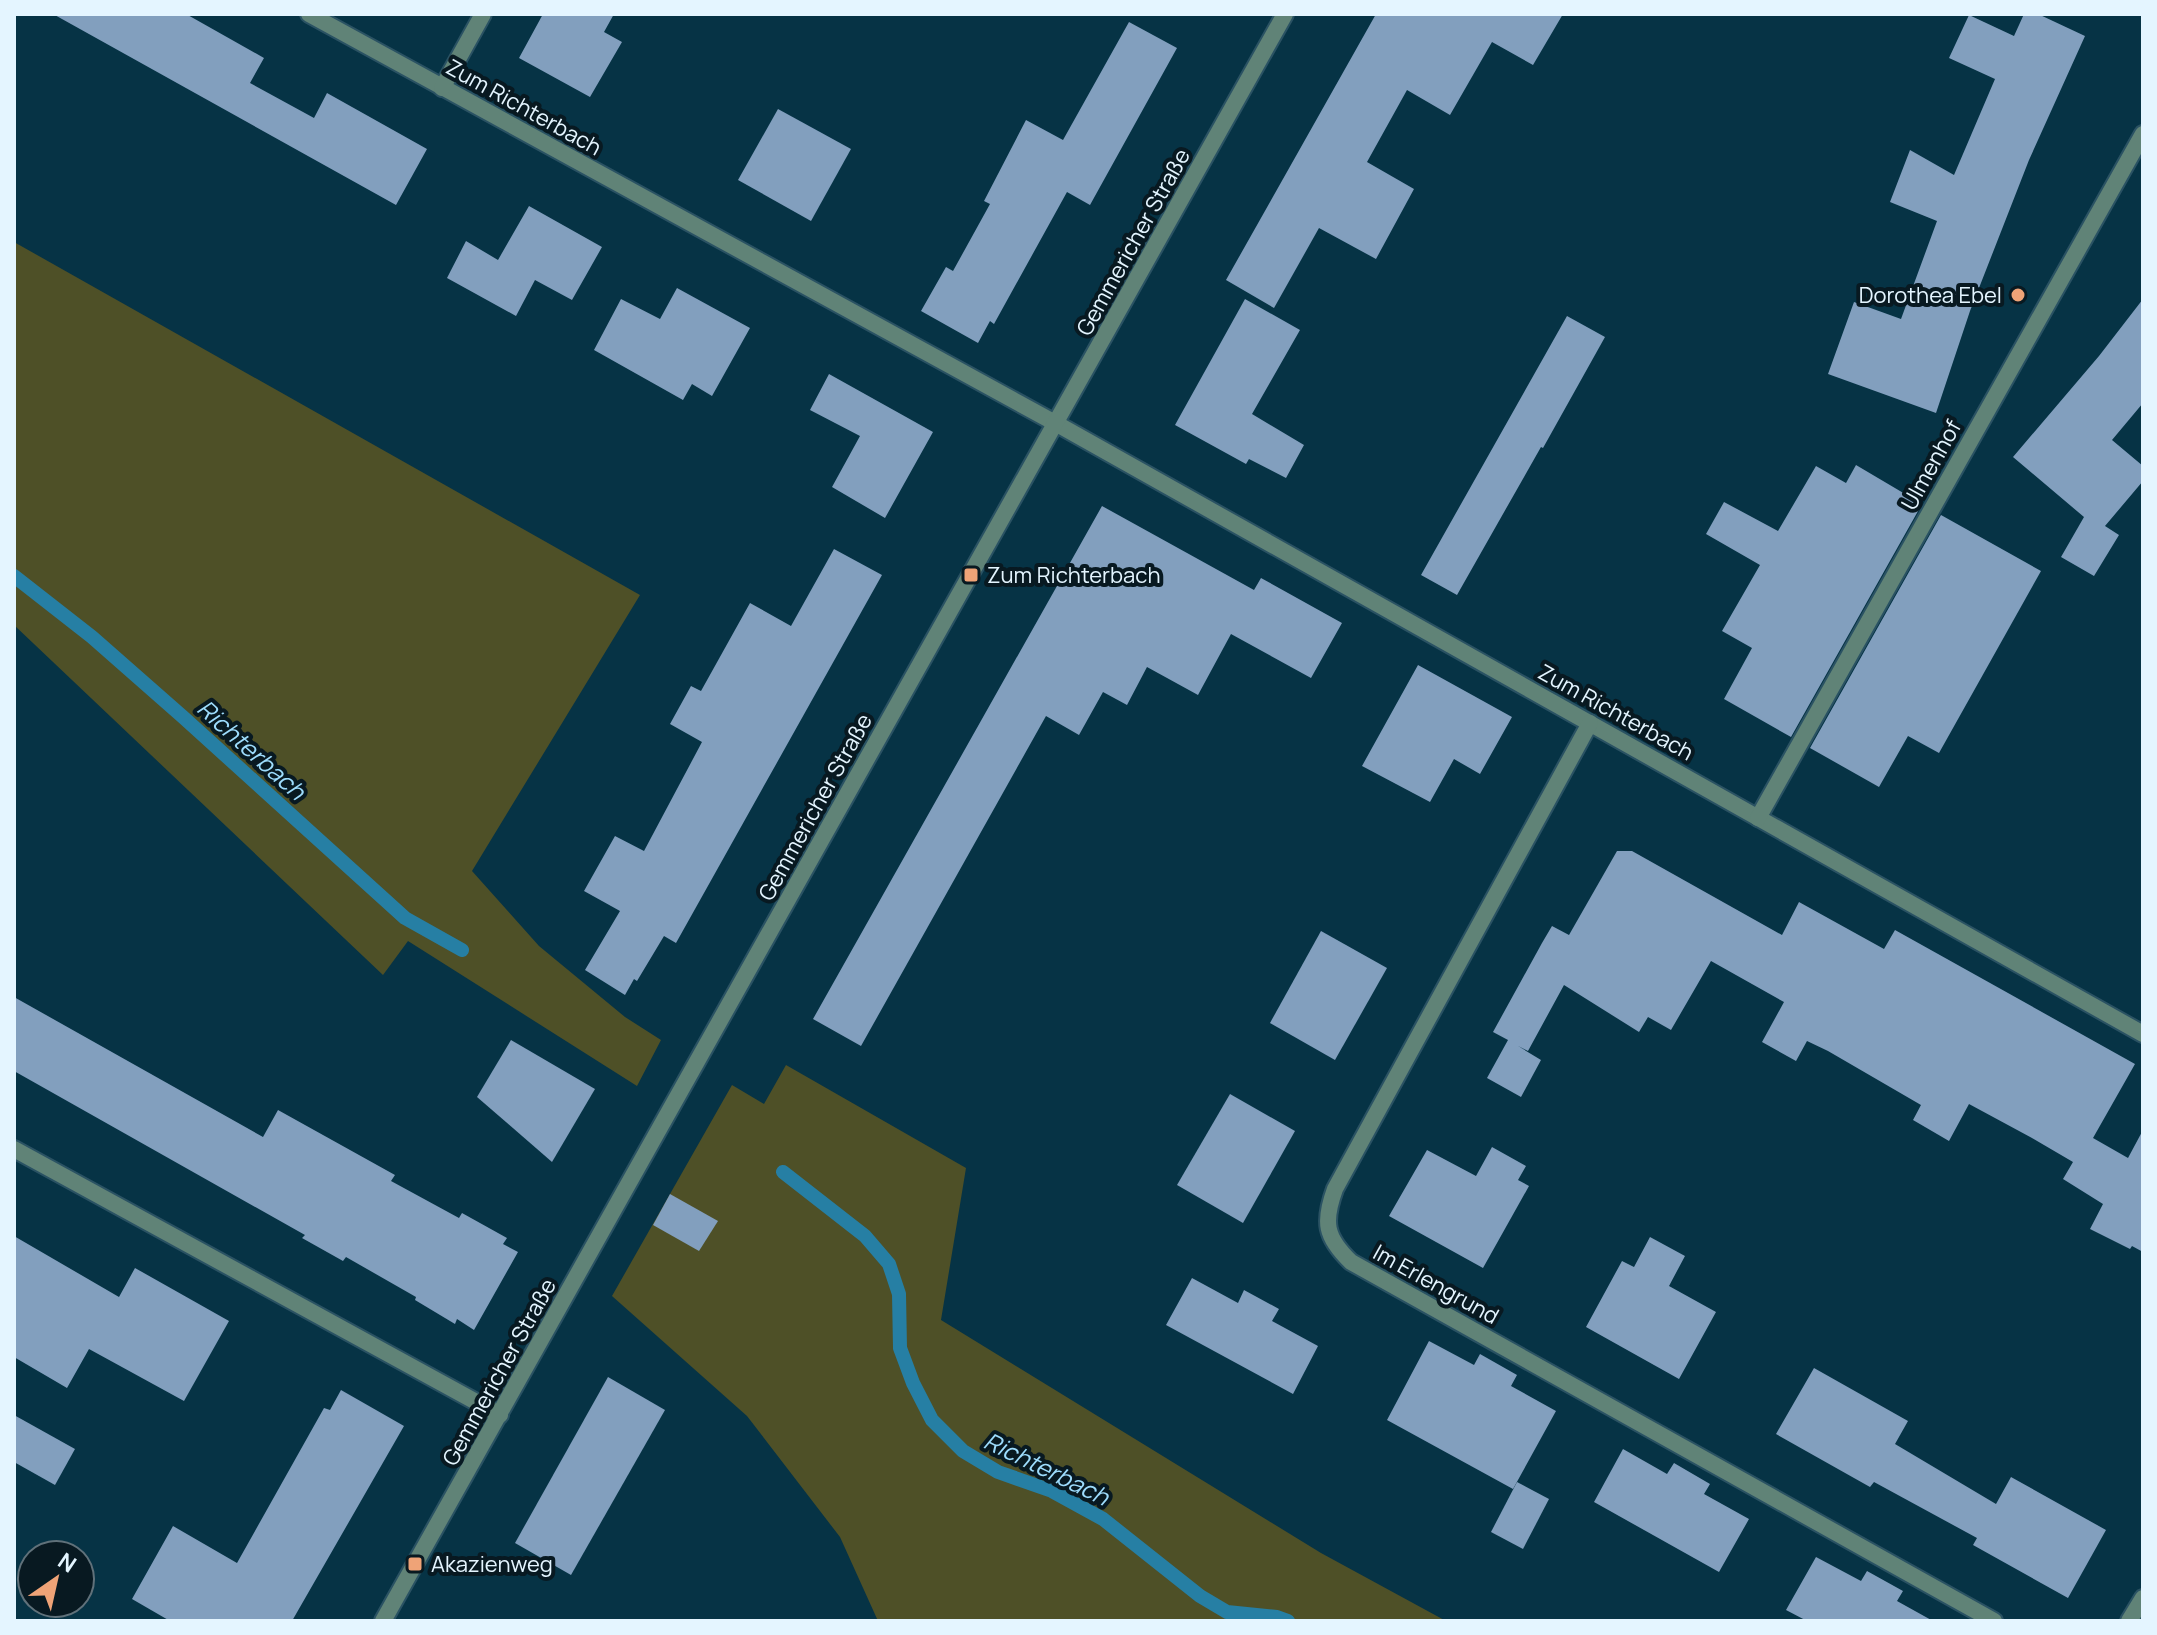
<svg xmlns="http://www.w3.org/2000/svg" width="2157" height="1635" font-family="Manrope,sans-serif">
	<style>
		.green { fill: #4e5027 }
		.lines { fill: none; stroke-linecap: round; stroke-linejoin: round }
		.stream { stroke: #267fa4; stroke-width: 14 }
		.building { fill: #829fbe }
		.minor-casing { stroke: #2a5263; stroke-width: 20 }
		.minor { stroke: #608377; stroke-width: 16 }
		.poi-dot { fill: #efa377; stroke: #081921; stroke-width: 3 }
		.labels { text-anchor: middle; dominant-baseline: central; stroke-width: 8; stroke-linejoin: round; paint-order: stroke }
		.street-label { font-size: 22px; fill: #e4f5ff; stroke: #081921 }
		.poi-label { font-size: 22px; fill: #e4f5ff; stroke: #081921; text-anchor: start }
		.water-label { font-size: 24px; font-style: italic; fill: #9ddcfc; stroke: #081921 }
	</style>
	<rect width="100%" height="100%" fill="#063345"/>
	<g class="green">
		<path d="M 14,242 L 640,595 L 472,871 L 539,946 L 625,1017 L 661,1040 L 637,1086 L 408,941 L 383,975 L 14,625 Z"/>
		<path d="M 786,1065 L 966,1168 L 941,1320 L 1321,1553 L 1446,1621 L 878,1621 L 840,1537 L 747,1416 L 612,1296 L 732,1085 L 764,1104 Z"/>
	</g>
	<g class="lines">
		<g class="stream">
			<path d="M 14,576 L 92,637 L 183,717 L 405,918 L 462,950"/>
			<path d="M 783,1172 L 865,1236 L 889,1264 L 899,1294 L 900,1348 L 913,1383 L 932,1420 L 963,1451 L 998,1472 L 1052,1491 L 1103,1519 L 1200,1596 L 1227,1612 L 1277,1617 L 1288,1621"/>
		</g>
	</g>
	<g class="building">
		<path d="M 53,14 L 186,14 L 264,58 L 250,83 L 314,118 L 327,93 L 427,149 L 396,205 Z"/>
		<path d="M 543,14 L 614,14 L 604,32 L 622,42 L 590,97 L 519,58 Z"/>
		<path d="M 1376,14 L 1563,14 L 1533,65 L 1492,42 L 1450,115 L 1407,90 L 1367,162 L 1414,189 L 1376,259 L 1319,228 L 1274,308 L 1226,280 Z"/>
		<path d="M 2024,14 L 2038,14 L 2085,36 L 2029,160 L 1970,311 L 1936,413 L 1828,374 L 1854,302 L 1901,319 L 1937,221 L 1890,202 L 1910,150 L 1954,175 L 1995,79 L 1949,58 L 1969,15 L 2014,36 Z"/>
		<path d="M 1129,22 L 1177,48 L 1090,205 L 1067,192 L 994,324 L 990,321 L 978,343 L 921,311 L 946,267 L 953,271 L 990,204 L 984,201 L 1026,120 L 1063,140 Z"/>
		<path d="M 778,109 L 851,149 L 811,221 L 738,180 Z"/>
		<path d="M 529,206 L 602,247 L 572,300 L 535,280 L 516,316 L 447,278 L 466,241 L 498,260 Z"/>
		<path d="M 677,288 L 750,328 L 712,396 L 692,384 L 683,400 L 594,350 L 621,299 L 660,319 Z"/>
		<path d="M 1245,299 L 1300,330 L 1252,414 L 1304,445 L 1286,478 L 1249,459 L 1246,464 L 1175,425 Z"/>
		<path d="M 2143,299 L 2143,403 L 2112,440 L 2143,466 L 2143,481 L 2105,526 L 2119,535 L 2094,576 L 2061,557 L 2084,517 L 2013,457 L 2099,356 Z"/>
		<path d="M 1567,316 L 1605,337 L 1543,448 L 1541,447 L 1457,595 L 1421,575 Z"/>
		<path d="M 829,374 L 933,432 L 885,518 L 832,487 L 860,436 L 810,410 Z"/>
		<path d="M 1856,465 L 1922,504 L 1791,737 L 1724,699 L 1752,648 L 1722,631 L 1760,565 L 1706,534 L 1724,502 L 1778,531 L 1816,466 L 1846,483 Z"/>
		<path d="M 1102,506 L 1254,590 L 1261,578 L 1342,623 L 1311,678 L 1231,634 L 1198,695 L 1147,667 L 1127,705 L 1103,692 L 1079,735 L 1046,716 L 861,1046 L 813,1019 Z"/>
		<path d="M 1941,515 L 2041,571 L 1939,753 L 1908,736 L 1879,787 L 1810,748 Z"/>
		<path d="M 834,549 L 882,575 L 676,943 L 664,936 L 637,981 L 634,979 L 625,995 L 585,970 L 620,911 L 584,891 L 615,836 L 644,851 L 702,742 L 670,724 L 691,686 L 701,691 L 750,603 L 791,626 Z"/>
		<path d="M 1418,665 L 1512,717 L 1480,774 L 1454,759 L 1430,802 L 1362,766 Z"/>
		<path d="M 1617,851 L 1632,851 L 1782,935 L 1799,902 L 1884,949 L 1895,930 L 2135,1064 L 2093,1138 L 2128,1158 L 2143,1130 L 2143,1252 L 2132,1246 L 2130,1249 L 2090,1229 L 2103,1204 L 2063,1179 L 2073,1162 L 2032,1138 L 1969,1104 L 1949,1141 L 1913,1120 L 1921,1105 L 1828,1051 L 1807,1041 L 1796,1061 L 1762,1042 L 1784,1002 L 1711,961 L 1671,1030 L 1648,1017 L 1639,1032 L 1564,985 L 1528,1051 L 1518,1046 L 1541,1060 L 1521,1097 L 1487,1078 L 1508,1040 L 1493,1032 L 1542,943 L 1552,926 L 1569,935 Z"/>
		<path d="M 1321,931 L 1387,968 L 1335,1060 L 1270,1023 Z"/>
		<path d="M 14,997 L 263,1137 L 278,1110 L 395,1175 L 391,1181 L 459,1218 L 462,1213 L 507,1238 L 503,1244 L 518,1252 L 474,1330 L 457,1319 L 455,1324 L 415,1300 L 416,1297 L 346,1257 L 343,1261 L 302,1238 L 305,1235 L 14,1071 Z"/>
		<path d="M 511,1040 L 595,1089 L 552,1162 L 477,1097 Z"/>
		<path d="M 1230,1094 L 1295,1131 L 1243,1223 L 1177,1185 Z"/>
		<path d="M 1492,1147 L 1526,1166 L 1518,1180 L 1529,1186 L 1483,1268 L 1389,1216 L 1427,1150 L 1476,1176 Z"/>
		<path d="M 670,1194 L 718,1221 L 699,1251 L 653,1225 Z"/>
		<path d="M 14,1236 L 119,1297 L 135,1268 L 229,1321 L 184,1401 L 89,1349 L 67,1388 L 14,1357 Z"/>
		<path d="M 1650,1237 L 1685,1256 L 1669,1286 L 1716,1312 L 1679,1379 L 1586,1327 L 1622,1261 L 1634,1267 Z"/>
		<path d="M 1192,1278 L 1238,1303 L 1244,1290 L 1279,1309 L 1272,1321 L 1318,1346 L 1293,1394 L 1166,1325 Z"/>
		<path d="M 1429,1341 L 1474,1365 L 1480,1354 L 1517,1375 L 1511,1386 L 1556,1411 L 1513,1489 L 1387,1420 Z"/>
		<path d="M 1814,1368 L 1908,1421 L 1895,1444 L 1996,1504 L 2011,1477 L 2106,1530 L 2068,1598 L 1973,1545 L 1977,1538 L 1874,1482 L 1870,1487 L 1776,1434 Z"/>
		<path d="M 608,1377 L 665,1410 L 571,1575 L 515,1543 Z"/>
		<path d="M 341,1390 L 404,1426 L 292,1621 L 170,1621 L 132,1599 L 173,1526 L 237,1563 L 324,1408 L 330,1410 Z"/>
		<path d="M 14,1415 L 75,1449 L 55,1485 L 14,1462 Z"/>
		<path d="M 1623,1449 L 1667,1474 L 1674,1463 L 1710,1484 L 1704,1494 L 1749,1519 L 1719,1572 L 1594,1502 Z"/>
		<path d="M 1517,1482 L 1549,1499 L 1523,1549 L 1491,1532 Z"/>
		<path d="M 1816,1557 L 1861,1581 L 1867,1571 L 1903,1591 L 1897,1601 L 1933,1621 L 1807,1621 L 1786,1610 Z"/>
	</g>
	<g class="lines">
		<g class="minor-casing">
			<g id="minor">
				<path d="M 309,14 L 1057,424 L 2143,1034"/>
				<path d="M 442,88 L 483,14"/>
				<path d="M 1590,723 L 1335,1189 C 1323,1222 1325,1237 1351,1262 L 1994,1621"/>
				<path d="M 1758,818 L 2143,134"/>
				<path d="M 14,1149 L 500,1415"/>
				<path d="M 383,1621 L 1285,14"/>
				<path d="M 2129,1621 L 2143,1598"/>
			</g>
		</g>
		<use href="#minor" class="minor"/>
	</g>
	<g class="poi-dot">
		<circle cx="2018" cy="295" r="8"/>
		<rect x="963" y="567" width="16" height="16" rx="4"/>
		<rect x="407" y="1556" width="16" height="16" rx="4"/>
	</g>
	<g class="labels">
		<g class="street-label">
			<text transform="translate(524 107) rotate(29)">Zum Richterbach</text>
			<text transform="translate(1133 242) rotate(-61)">Gemmericher Straße</text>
			<text transform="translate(1931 465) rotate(-61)">Ulmenhof</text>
			<text transform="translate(1616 712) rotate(29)">Zum Richterbach</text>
			<text transform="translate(815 807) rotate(-61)">Gemmericher Straße</text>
			<text transform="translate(1436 1284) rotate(29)">Im Erlengrund</text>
			<text transform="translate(499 1372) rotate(-61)">Gemmericher Straße</text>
		</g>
		<g class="poi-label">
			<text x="2002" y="295" text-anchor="end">Dorothea Ebel</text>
			<text x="987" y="575">Zum Richterbach</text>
			<text x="431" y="1564">Akazienweg</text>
		</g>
		<g class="water-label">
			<text transform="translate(252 749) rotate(42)">Richterbach</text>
			<text transform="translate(1047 1468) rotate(26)">Richterbach</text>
		</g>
	</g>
	<rect width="2157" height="1635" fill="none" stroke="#e4f5ff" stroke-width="32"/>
	<g transform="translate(56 1579) rotate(34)"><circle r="38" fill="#081921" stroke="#60717a" stroke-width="2"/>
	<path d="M0-6L14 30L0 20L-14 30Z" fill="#efa377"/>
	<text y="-12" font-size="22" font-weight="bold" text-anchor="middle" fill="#e4f5ff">N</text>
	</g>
</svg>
